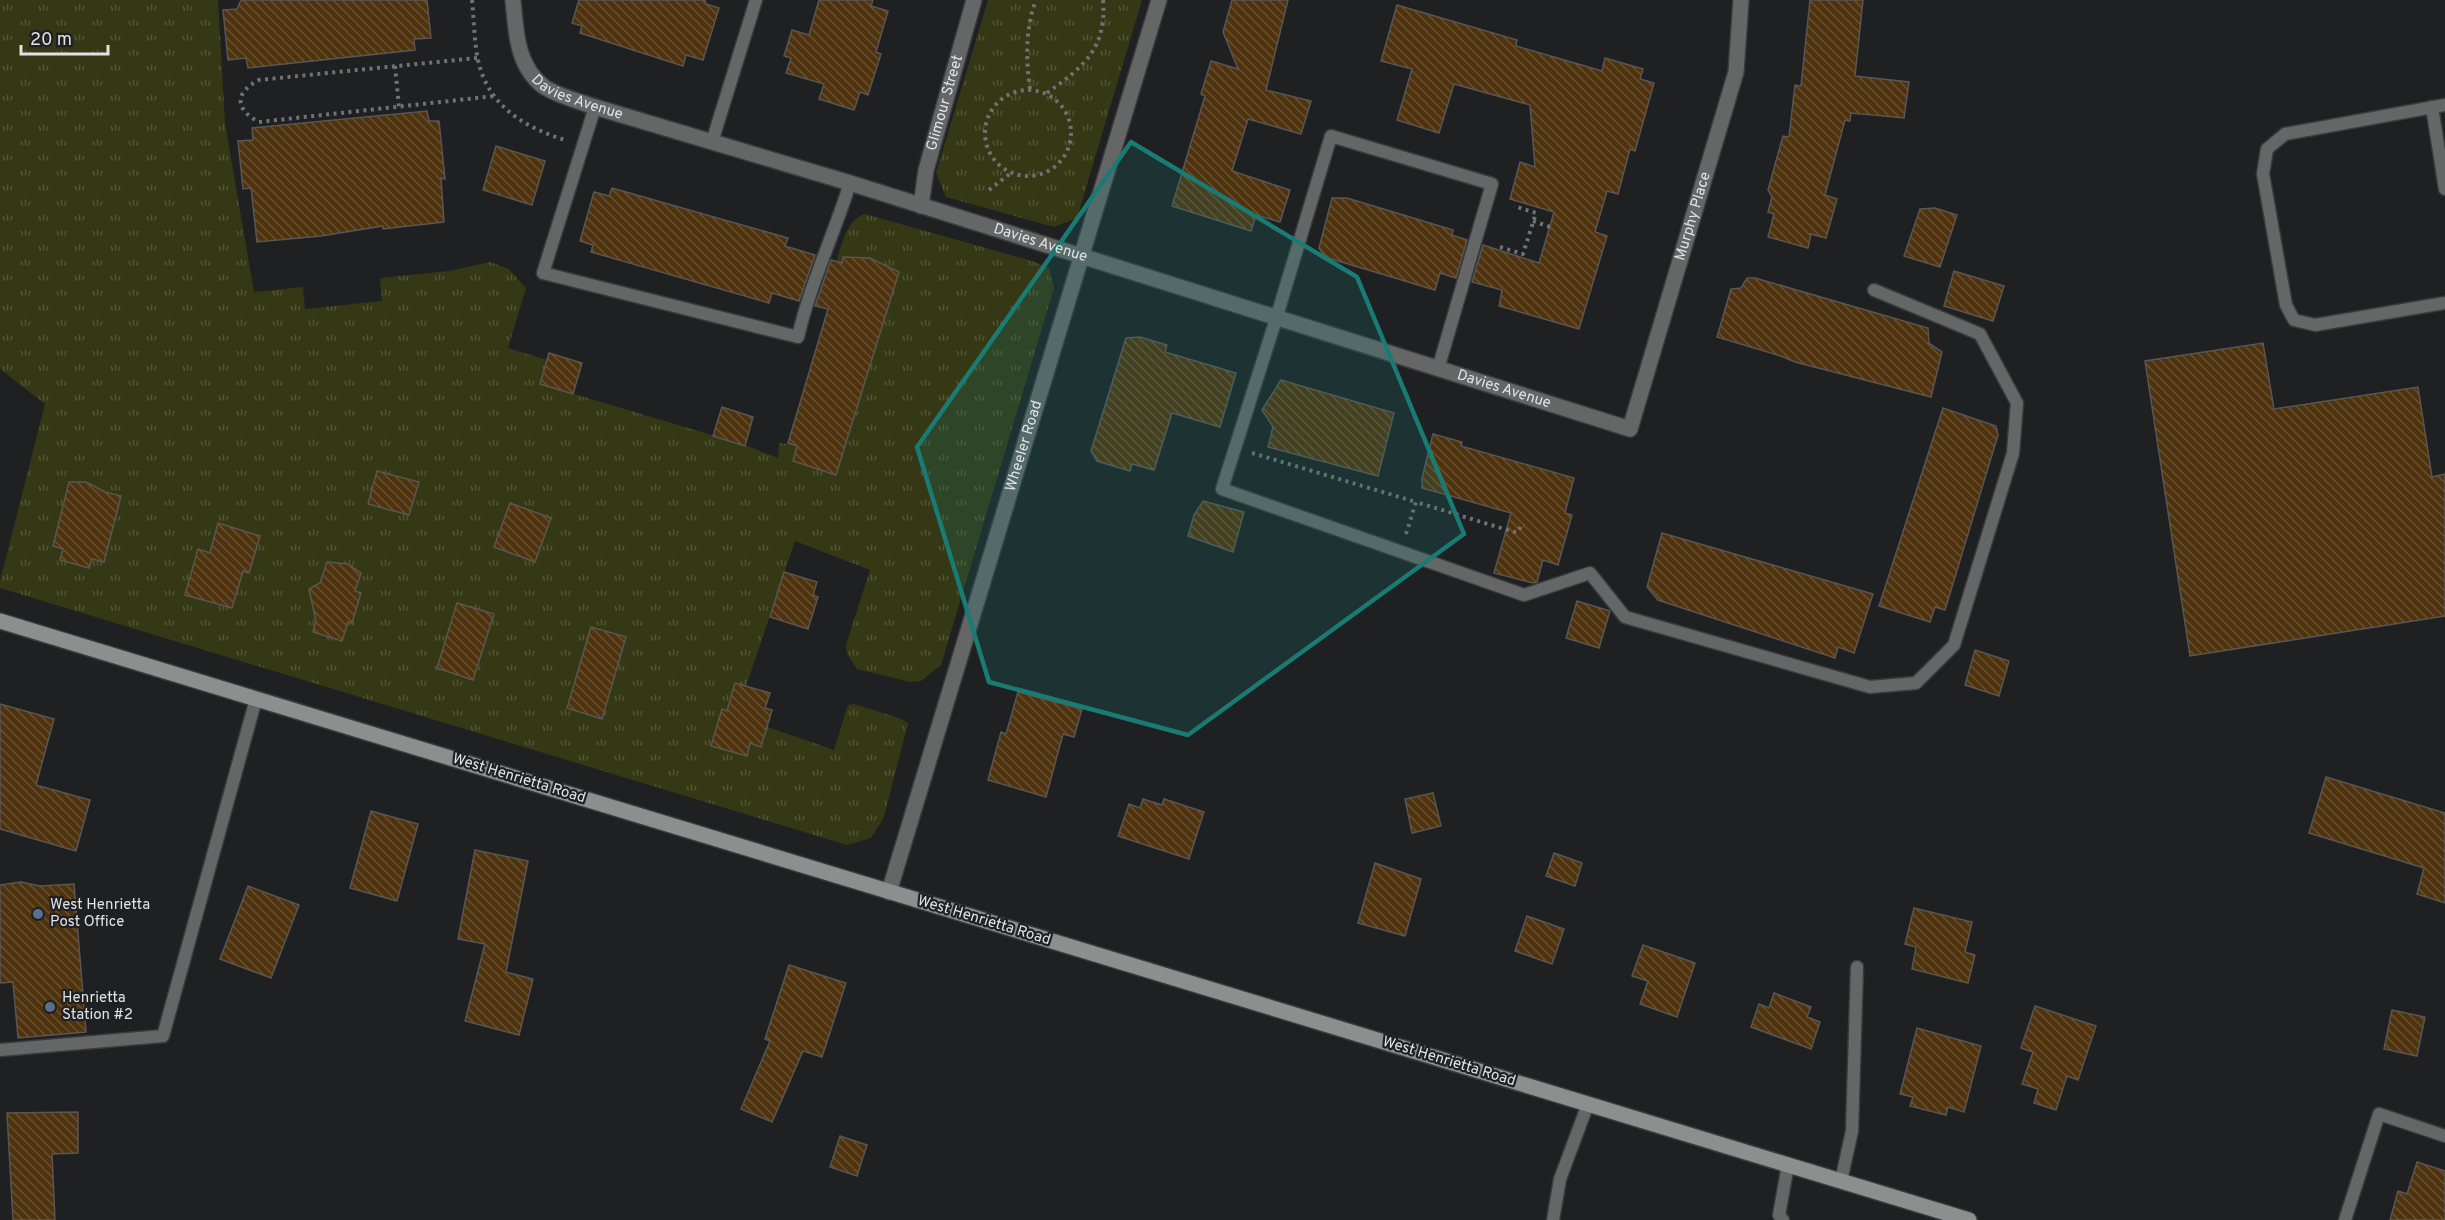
<svg xmlns="http://www.w3.org/2000/svg" width="2445" height="1220" font-family="Overpass,sans-serif">
	<style>
		.grass { fill: url(#grass-tufts) }
		.building { fill: url(#building-back-hatch); stroke: #595654; stroke-width: 1.5 }
		.lines { fill: none; stroke-linecap: round; stroke-linejoin: round }
		.lane-casing { stroke: #393b3d; stroke-width: 15 }
		.street-casing { stroke: #393b3d; stroke-width: 18 }
		.secondary-casing { stroke: #393b3d; stroke-width: 18 }
		.path { stroke: #707274; stroke-width: 4; stroke-dasharray: 3 4.5; stroke-linecap: butt }
		.lane { stroke: #656767; stroke-width: 12 }
		.street { stroke: #656767; stroke-width: 15 }
		.secondary { stroke: #8d8f8f; stroke-width: 15 }
		.marked { fill: #1a7b74; fill-opacity: 0.2; stroke: #1a7b74; stroke-width: 4.5; stroke-linejoin: round }
		.service-dot { fill: #5c6f8a; stroke: #1e2022; stroke-width: 2 }
		.labels { text-anchor: middle; dominant-baseline: central; stroke-width: 4.5; stroke-linejoin: round; paint-order: stroke }
		.street-label { font-size: 15px; fill: #e1e2e4; stroke: #1e2022 }
		.poi-label { font-size: 15px; fill: #e1e2e4; stroke: #1e2022; text-anchor: start }
	</style>
	<defs>
		<pattern id="grass-tufts" width="24" height="20" patternUnits="userSpaceOnUse" patternTransform="scale(1.5)"><rect width="24" height="20" fill="#353814"/><path d="M3 7l-1-3M5 7V3M7 7l1-3M15 17l-1-3M17 17v-4M19 17l1-3" fill="none" stroke="#525436"/></pattern>
		<pattern id="building-back-hatch" width="6" height="6" patternUnits="userSpaceOnUse" patternTransform="scale(1.5)"><rect width="6" height="6" fill="#4f330e"/><path d="M-1 5l2 2M0 0l6 6M5-1l2 2" fill="none" stroke="#685031"/></pattern>
	</defs>
	<rect width="100%" height="100%" fill="#1e2022"/>
	<g class="grass">
		<path d="M 0,0 L 218,0 L 225,123 L 254,292 L 303,287 L 305,309 L 382,301 L 380,278 L 449,271 L 490,262 L 509,269 L 526,288 L 508,348 L 547,360 L 541,384 L 745,445 L 778,458 L 779,443 L 797,445 L 793,461 L 836,475 L 898,272 L 870,258 L 844,257 L 840,269 L 836,262 C 843,244 845,221 865,214 L 1032,261 L 1049,268 L 1054,288 L 941,665 L 921,681 L 910,682 L 857,669 L 847,654 L 846,645 L 870,570 L 795,541 L 736,716 L 834,750 L 848,705 L 854,704 L 899,718 L 908,723 L 884,817 L 871,838 L 847,845 L 0,588 L 0,581 L 45,404 L 0,369 Z"/>
		<path d="M 988,0 L 1142,0 L 1077,218 L 1054,227 L 946,197 L 936,173 Z"/>
	</g>
	<g class="building">
		<path d="M 241,0 L 427,0 L 431,38 L 414,39 L 415,50 L 248,68 L 246,58 L 228,60 L 223,10 L 237,9 Z"/>
		<path d="M 579,0 L 705,0 L 706,4 L 719,8 L 703,60 L 686,55 L 683,66 L 580,33 L 582,26 L 572,23 Z"/>
		<path d="M 819,0 L 873,0 L 871,6 L 888,11 L 876,52 L 881,54 L 868,95 L 860,92 L 854,110 L 819,99 L 824,84 L 786,73 L 791,58 L 784,56 L 792,30 L 809,35 Z"/>
		<path d="M 1232,0 L 1288,0 L 1266,90 L 1311,101 L 1301,134 L 1248,119 L 1232,171 L 1290,190 L 1280,222 L 1256,215 L 1251,231 L 1172,206 L 1205,96 L 1201,94 L 1211,61 L 1238,69 L 1223,32 Z"/>
		<path d="M 1810,0 L 1863,0 L 1855,76 L 1909,82 L 1904,118 L 1851,113 L 1850,121 L 1845,120 L 1825,195 L 1837,199 L 1826,238 L 1811,234 L 1808,248 L 1768,237 L 1774,214 L 1768,212 L 1772,197 L 1768,190 L 1783,136 L 1789,137 L 1795,85 L 1801,86 Z"/>
		<path d="M 1397,5 L 1517,40 L 1516,46 L 1602,71 L 1605,58 L 1643,69 L 1640,79 L 1654,83 L 1635,151 L 1630,149 L 1618,194 L 1607,191 L 1595,232 L 1607,236 L 1579,329 L 1499,306 L 1502,290 L 1472,282 L 1483,245 L 1539,263 L 1554,212 L 1510,199 L 1520,162 L 1535,167 L 1530,105 L 1454,84 L 1439,133 L 1397,120 L 1412,69 L 1381,61 Z"/>
		<path d="M 427,111 L 429,121 L 439,121 L 445,179 L 441,178 L 444,222 L 383,229 L 383,226 L 321,236 L 257,242 L 251,188 L 243,189 L 238,141 L 253,140 L 252,128 Z"/>
		<path d="M 496,146 L 545,161 L 532,205 L 483,190 Z"/>
		<path d="M 612,188 L 788,238 L 785,246 L 815,255 L 799,301 L 772,293 L 769,303 L 591,252 L 593,245 L 580,241 L 594,192 L 609,196 Z"/>
		<path d="M 1332,198 L 1347,198 L 1453,230 L 1452,235 L 1467,240 L 1456,278 L 1440,273 L 1435,290 L 1325,257 L 1319,248 Z"/>
		<path d="M 1935,208 L 1957,215 L 1940,267 L 1904,256 L 1920,209 Z"/>
		<path d="M 843,257 L 870,258 L 899,272 L 836,475 L 793,461 L 797,446 L 788,443 L 828,309 L 815,306 L 831,260 L 842,263 Z"/>
		<path d="M 1954,271 L 2004,286 L 1993,321 L 1944,306 Z"/>
		<path d="M 1747,278 L 1755,278 L 1928,328 L 1929,343 L 1942,352 L 1931,397 L 1795,362 L 1781,356 L 1717,337 L 1731,289 L 1741,288 Z"/>
		<path d="M 1140,337 L 1167,345 L 1165,352 L 1236,373 L 1220,427 L 1172,413 L 1154,470 L 1132,464 L 1130,471 L 1097,461 L 1091,451 L 1126,338 Z"/>
		<path d="M 2263,343 L 2274,409 L 2418,387 L 2432,477 L 2445,474 L 2445,616 L 2190,656 L 2145,361 Z"/>
		<path d="M 549,353 L 582,363 L 573,394 L 540,384 Z"/>
		<path d="M 1281,380 L 1394,413 L 1378,476 L 1268,447 L 1273,427 L 1262,410 Z"/>
		<path d="M 722,407 L 753,417 L 745,446 L 713,436 Z"/>
		<path d="M 1943,408 L 1996,426 L 1998,435 L 1945,610 L 1935,607 L 1930,622 L 1879,606 Z"/>
		<path d="M 1433,434 L 1462,442 L 1461,446 L 1574,478 L 1565,513 L 1572,515 L 1558,565 L 1543,560 L 1537,582 L 1533,583 L 1494,573 L 1511,513 L 1422,488 L 1422,478 Z"/>
		<path d="M 377,471 L 419,482 L 409,515 L 368,504 Z"/>
		<path d="M 69,482 L 86,482 L 105,492 L 121,496 L 104,562 L 92,559 L 89,568 L 60,560 L 63,549 L 53,546 Z"/>
		<path d="M 1203,501 L 1244,512 L 1233,552 L 1188,536 L 1194,515 Z"/>
		<path d="M 510,503 L 551,518 L 535,562 L 494,547 Z"/>
		<path d="M 218,523 L 260,536 L 249,573 L 243,571 L 232,608 L 185,595 L 198,549 L 210,553 Z"/>
		<path d="M 1662,533 L 1873,594 L 1854,653 L 1838,647 L 1835,658 L 1658,600 L 1647,587 Z"/>
		<path d="M 327,562 L 348,564 L 361,573 L 355,591 L 361,593 L 352,623 L 348,622 L 342,641 L 313,632 L 316,621 L 309,589 L 320,583 Z"/>
		<path d="M 784,572 L 817,582 L 813,595 L 818,597 L 808,629 L 770,617 Z"/>
		<path d="M 1577,601 L 1610,611 L 1599,648 L 1566,638 Z"/>
		<path d="M 457,603 L 494,614 L 473,680 L 437,668 Z"/>
		<path d="M 591,627 L 626,637 L 602,719 L 567,708 Z"/>
		<path d="M 1975,650 L 2009,661 L 1999,696 L 1965,685 Z"/>
		<path d="M 735,683 L 770,693 L 765,708 L 772,710 L 761,747 L 750,743 L 747,756 L 711,746 L 722,709 L 727,711 Z"/>
		<path d="M 1018,692 L 1082,709 L 1074,737 L 1063,734 L 1046,797 L 988,780 L 1001,732 L 1006,734 Z"/>
		<path d="M 0,704 L 54,719 L 36,785 L 90,800 L 76,851 L 0,829 Z"/>
		<path d="M 2326,777 L 2445,813 L 2445,903 L 2417,894 L 2424,868 L 2309,833 Z"/>
		<path d="M 1433,793 L 1441,826 L 1412,833 L 1405,799 Z"/>
		<path d="M 1143,799 L 1162,805 L 1164,799 L 1204,812 L 1189,859 L 1118,836 L 1129,804 L 1140,808 Z"/>
		<path d="M 371,811 L 418,824 L 397,901 L 350,888 Z"/>
		<path d="M 475,850 L 528,861 L 506,972 L 533,979 L 519,1035 L 465,1021 L 485,944 L 458,939 Z"/>
		<path d="M 1554,853 L 1582,863 L 1575,886 L 1546,876 Z"/>
		<path d="M 1375,863 L 1421,879 L 1405,936 L 1358,923 Z"/>
		<path d="M 21,882 L 40,886 L 74,884 L 86,1032 L 18,1038 L 13,982 L 0,983 L 0,885 Z"/>
		<path d="M 248,886 L 299,905 L 271,978 L 220,959 Z"/>
		<path d="M 1914,908 L 1972,922 L 1965,952 L 1975,955 L 1968,983 L 1912,969 L 1916,947 L 1905,944 Z"/>
		<path d="M 1527,916 L 1564,929 L 1552,964 L 1515,951 Z"/>
		<path d="M 1643,945 L 1695,963 L 1677,1017 L 1640,1004 L 1648,981 L 1632,976 Z"/>
		<path d="M 789,965 L 846,983 L 822,1057 L 803,1051 L 772,1122 L 741,1109 L 770,1041 L 765,1039 Z"/>
		<path d="M 1774,993 L 1811,1007 L 1807,1017 L 1820,1022 L 1811,1049 L 1751,1027 L 1759,1004 L 1769,1008 Z"/>
		<path d="M 2035,1006 L 2096,1026 L 2078,1080 L 2067,1076 L 2056,1110 L 2034,1103 L 2038,1089 L 2022,1084 L 2033,1052 L 2021,1048 Z"/>
		<path d="M 2392,1010 L 2425,1017 L 2417,1056 L 2384,1049 Z"/>
		<path d="M 1917,1028 L 1981,1046 L 1964,1112 L 1948,1107 L 1946,1115 L 1910,1106 L 1913,1097 L 1900,1094 Z"/>
		<path d="M 78,1112 L 78,1153 L 52,1154 L 55,1220 L 13,1220 L 7,1113 Z"/>
		<path d="M 840,1136 L 867,1145 L 857,1176 L 830,1167 Z"/>
		<path d="M 2417,1162 L 2445,1171 L 2445,1220 L 2390,1220 L 2398,1191 L 2407,1194 Z"/>
	</g>
	<g class="lines">
		<g class="lane-casing">
			<g id="lane">
				<path d="M 2445,105 L 2285,134 L 2267,149 L 2263,174 L 2286,305 L 2294,320 L 2315,325 L 2445,303"/>
				<path d="M 595,107 L 543,273 L 798,337 C 810,284 834,235 850,183"/>
				<path d="M 2432,107 L 2445,189"/>
				<path d="M 712,142 L 756,0"/>
				<path d="M 1438,369 L 1492,184 L 1331,136 L 1276,319 L 1222,489 L 1524,595 L 1590,573 L 1625,617 L 1870,687 L 1916,683 L 1954,645 L 2013,453 L 2017,403 L 1980,334 L 1874,290"/>
				<path d="M 0,1050 L 163,1036 L 256,699"/>
				<path d="M 1841,1181 L 1852,1131 L 1857,967"/>
				<path d="M 1553,1220 L 1560,1179 L 1588,1104"/>
				<path d="M 1783,1220 L 1779,1215 L 1788,1165"/>
				<path d="M 2345,1220 L 2379,1114 L 2445,1136"/>
			</g>
		</g>
		<g class="street-casing">
			<g id="street">
				<path id="s1" d="M 513,0 C 516,30 516,65 543,86 C 557,96 579,101 595,107 L 850,183 L 1630,429 L 1736,72 L 1741,0"/>
				<path id="s2" d="M 921,206 L 926,170 L 974,0"/>
				<path id="s3" d="M 889,892 L 1159,0"/>
			</g>
		</g>
		<g class="secondary-casing">
			<path id="secondary" d="M 0,621 L 1969,1220"/>
		</g>
		<g class="path">
			<path d="M 472,0 C 474,20 474,41 478,60 C 488,106 524,127 565,140"/>
			<path d="M 477,58 L 259,80 C 235,92 234,109 259,122 L 495,96"/>
			<path d="M 395,66 L 399,107"/>
			<path d="M 1030,89 C 1026,60 1025,29 1036,0"/>
			<circle cx="1028" cy="133" r="43"/>
			<path d="M 1047,93 C 1083,67 1107,49 1103,0"/>
			<path d="M 989,190 L 1011,173"/>
			<path d="M 1533,221 L 1550,227"/>
			<path d="M 1500,247 L 1523,254 L 1536,213 L 1514,206"/>
			<path d="M 1252,453 L 1416,502"/>
			<path d="M 1406,534 L 1416,502 L 1514,532 L 1519,531 L 1521,525 L 1524,526"/>
		</g>
		<use href="#lane" class="lane"/>
		<use href="#street" class="street"/>
		<use href="#secondary" class="secondary"/>
	</g>
	<path class="marked" d="M 1131,142 L 1357,277 L 1464,534 L 1188,735 L 989,682 L 917,447 Z"/>
	<g class="service-dot">
		<circle cx="38" cy="914" r="6"/>
		<circle cx="50" cy="1007" r="6"/>
	</g>
	<g class="labels">
		<g class="street-label">
			<text stroke="none"><textPath href="#s1" startOffset="130">Davies Avenue</textPath></text>
			<text stroke="none"><textPath href="#s2" startOffset="106">Glimour Street</textPath></text>
			<text stroke="none"><textPath href="#s1" startOffset="1456">Murphy Place</textPath></text>
			<text stroke="none"><textPath href="#s1" startOffset="616">Davies Avenue</textPath></text>
			<text stroke="none"><textPath href="#s1" startOffset="1102">Davies Avenue</textPath></text>
			<text stroke="none"><textPath href="#s3" startOffset="466">Wheeler Road</textPath></text>
			<text transform="translate(519 779) rotate(17)">West Henrietta Road</text>
			<text transform="translate(984 921) rotate(17)">West Henrietta Road</text>
			<text transform="translate(1449 1062) rotate(17)">West Henrietta Road</text>
		</g>
		<g class="poi-label">
			<text x="50" y="905">West Henrietta<tspan x="50" dy="17">Post Office</tspan></text>
			<text x="62" y="998">Henrietta<tspan x="62" dy="17">Station #2</tspan></text>
		</g>
	</g>
	<path d="M21 45v9h87v-9" fill="none" stroke="#e1e2e4" stroke-width="3"/>
	<text x="30" y="45" font-size="18" fill="#e1e2e4" stroke="#1e2022" stroke-width="4.5" paint-order="stroke">20 m</text>
</svg>
